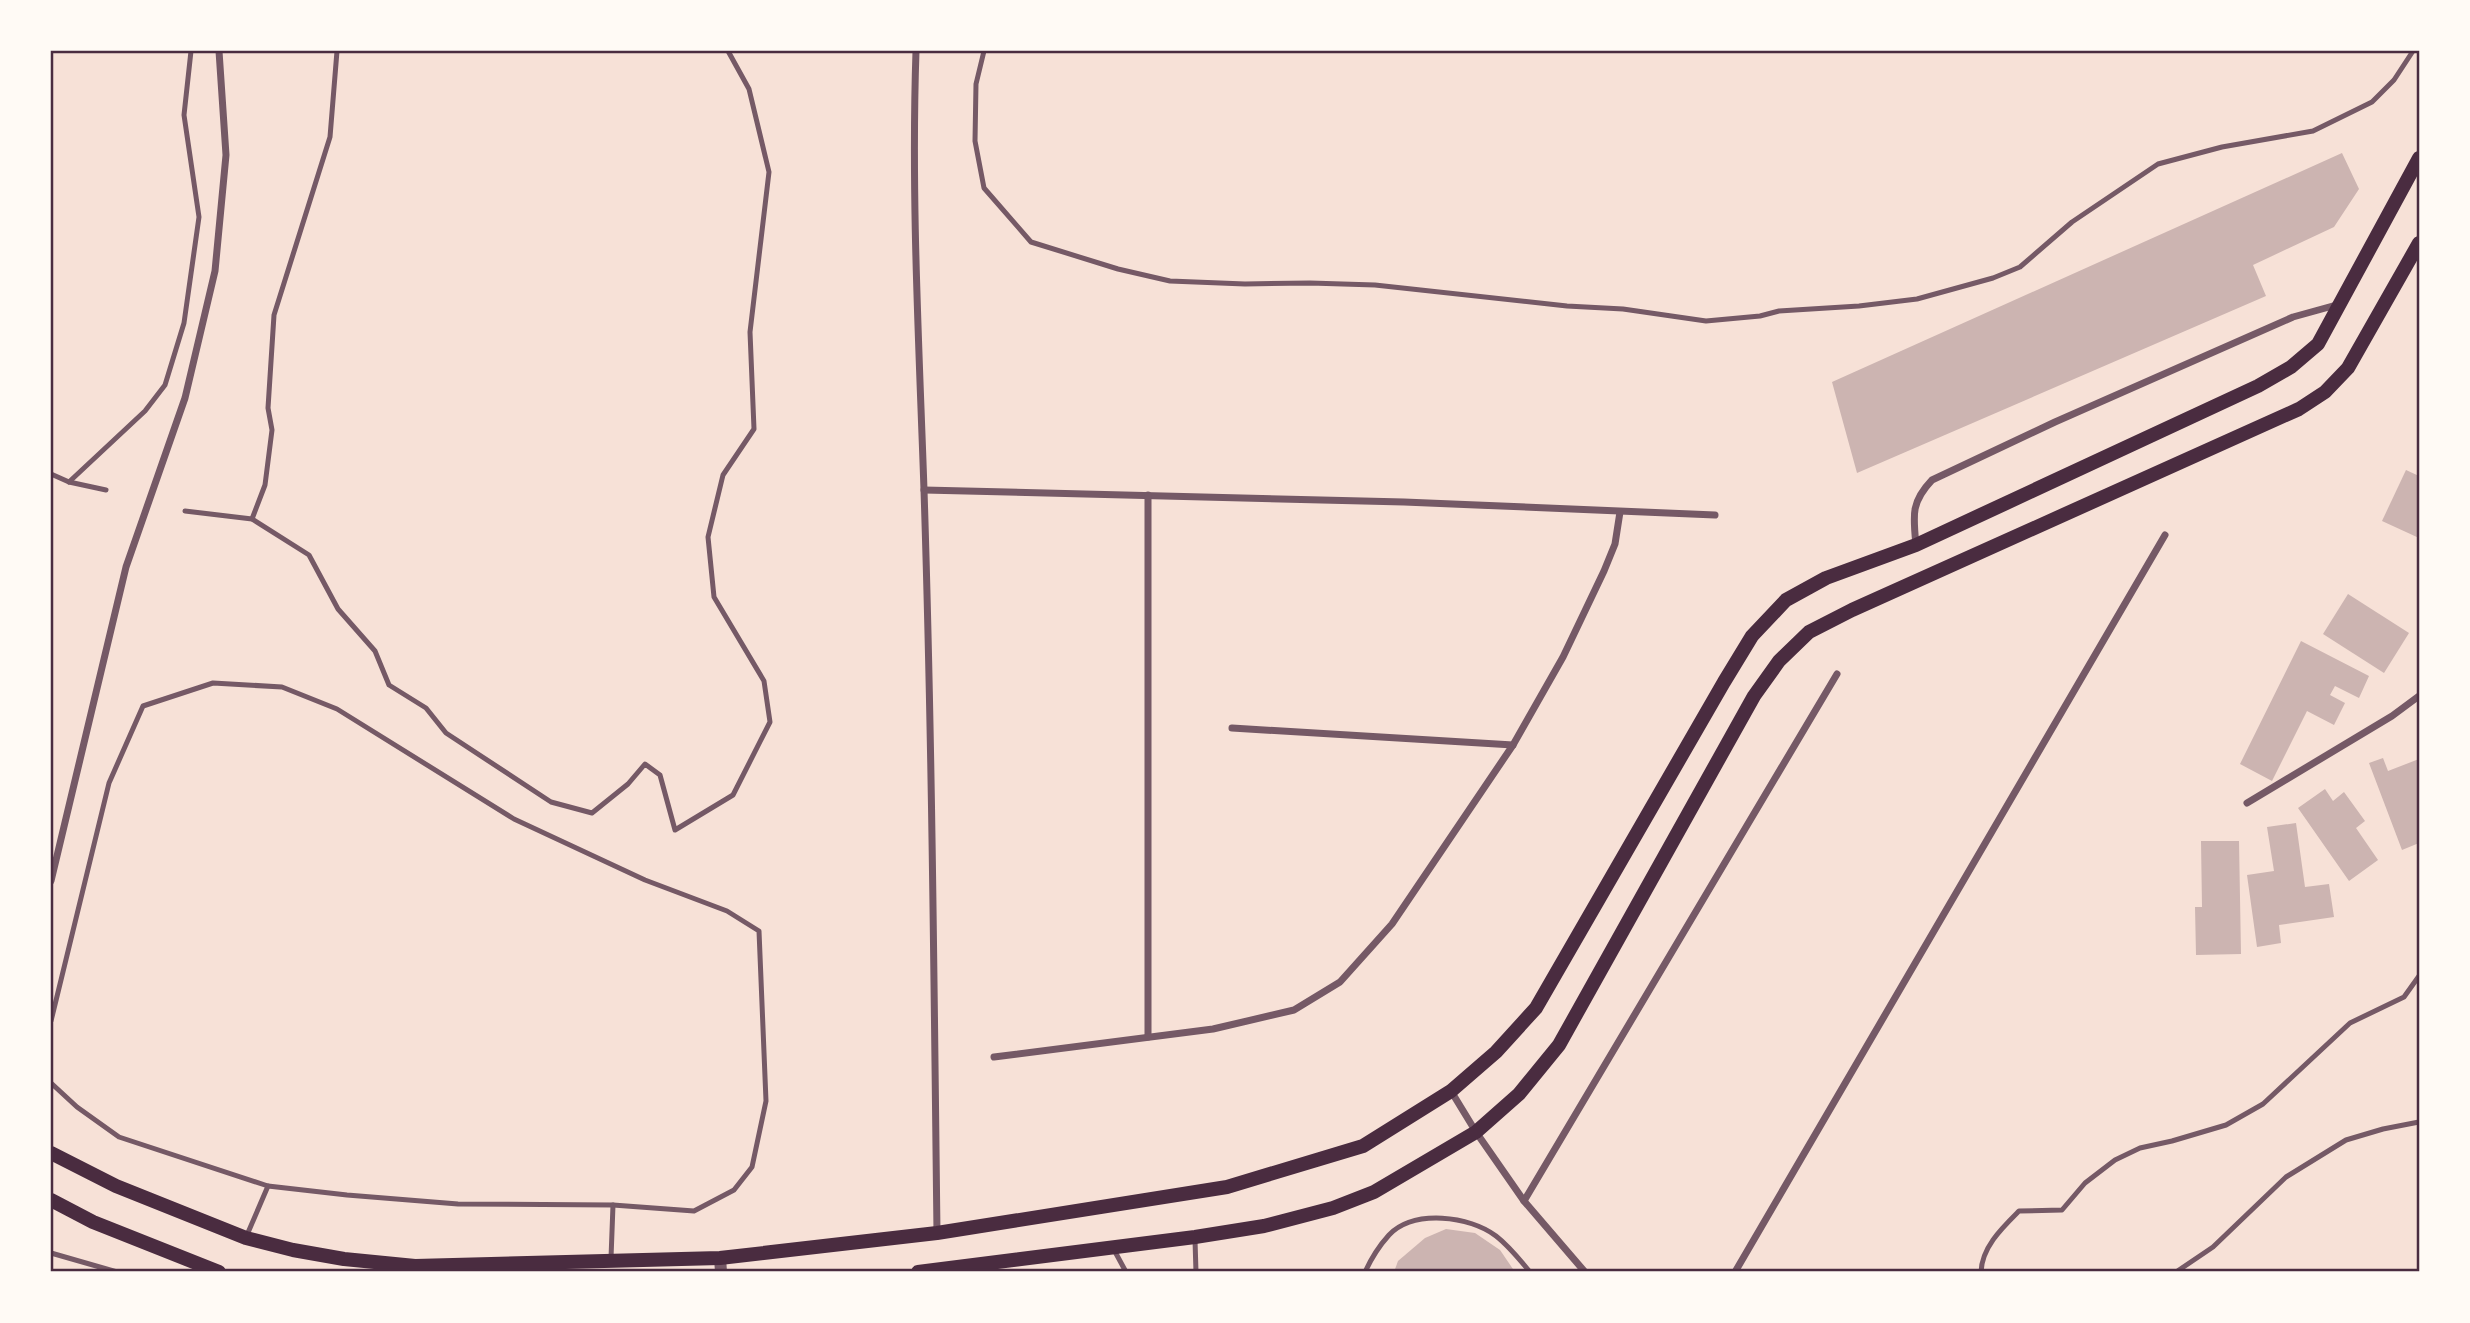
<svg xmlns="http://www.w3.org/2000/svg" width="2470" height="1323" font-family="Lato,sans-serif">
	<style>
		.building { fill: #ccb4b1 }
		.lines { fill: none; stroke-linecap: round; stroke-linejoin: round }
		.service { stroke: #755966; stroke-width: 5 }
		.minor { stroke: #755966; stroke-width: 7 }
		.tertiary { stroke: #755966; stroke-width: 12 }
		.secondary { stroke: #4a2c40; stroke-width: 14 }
		.neatline { fill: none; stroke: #4a2c40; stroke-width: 2.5 }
	</style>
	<rect width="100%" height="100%" fill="#f7e1d7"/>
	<g class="building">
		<path d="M 2342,153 L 2359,189 L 2334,227 L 2253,265 L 2266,296 L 1857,473 L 1832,382 Z"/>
		<path d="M 2406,470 L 2419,476 L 2419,538 L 2382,521 Z"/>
		<path d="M 2348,594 L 2409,633 L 2384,673 L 2323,634 Z"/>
		<path d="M 2301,641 L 2369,676 L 2359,698 L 2335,686 L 2330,695 L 2345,703 L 2334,725 L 2307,711 L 2272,781 L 2240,764 Z"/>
		<path d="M 2383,758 L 2388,771 L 2419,759 L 2419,843 L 2402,850 L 2369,763 Z"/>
		<path d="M 2325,789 L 2333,801 L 2344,792 L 2365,821 L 2356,828 L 2378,860 L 2349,881 L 2298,808 Z"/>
		<path d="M 2296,823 L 2305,887 L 2329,884 L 2334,917 L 2279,925 L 2281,943 L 2257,947 L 2247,875 L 2274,871 L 2267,827 Z"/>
		<path d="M 2201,841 L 2239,841 L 2241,954 L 2196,955 L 2195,907 L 2202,907 Z"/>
		<path d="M 1446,1229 L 1475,1233 L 1500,1250 L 1515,1272 L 1394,1272 L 1398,1261 L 1425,1238 Z"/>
	</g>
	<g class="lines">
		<g class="service">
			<path d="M 984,51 L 976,84 L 975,141 L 984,188 L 1031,242 L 1118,269 L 1170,281 L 1245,284 L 1310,283 L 1375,285 L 1567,306 L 1623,309 L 1706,321 L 1760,316 L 1779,311 L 1859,306 L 1917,299 L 1993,278 L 2020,267 L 2072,222 L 2158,164 L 2222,147 L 2313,131 L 2372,102 L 2394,80 L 2413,51"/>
			<path d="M 51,474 L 69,482 L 106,490"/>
			<path d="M 69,482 L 145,411 L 165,385 L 184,323 L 199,217 L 184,115 L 191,51"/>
			<path d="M 185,511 L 252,519 L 309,555 L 338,609 L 375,651 L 389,685 L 426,708 L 446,733 L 551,802 L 592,813 L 628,784 L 645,764 L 660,775 L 675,830 L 733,795 L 770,722 L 764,681 L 714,597 L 708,537 L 723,475 L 754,429 L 750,332 L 769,172 L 749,89 L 728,51"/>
			<path d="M 252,519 L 265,485 L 272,430 L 268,408 L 274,315 L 330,137 L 337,51"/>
			<path d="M 51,1021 L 109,783 L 143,706 L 213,683 L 282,687 L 337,709 L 514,819 L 645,880 L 727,911 L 759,931 L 766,1101 L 752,1167 L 734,1190 L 694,1211 L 613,1205 L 458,1204 L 347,1195 L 268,1186 L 119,1137 L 77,1107 L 51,1083"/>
			<path d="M 247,1235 L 268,1186"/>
			<path d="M 1195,1240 L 1196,1272"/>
			<path d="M 1113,1248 L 1126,1272"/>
			<path d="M 51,1253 L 117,1272"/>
			<path d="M 611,1258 L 613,1205"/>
			<path d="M 1365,1272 C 1371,1259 1379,1246 1389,1235 C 1414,1209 1470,1216 1496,1236 C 1509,1246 1520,1260 1530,1272"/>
			<path d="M 1981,1272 C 1982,1247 2002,1228 2019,1211 L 2062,1210 L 2085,1183 L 2115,1160 L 2140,1148 L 2172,1141 L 2226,1125 L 2263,1104 L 2350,1023 L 2404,997 L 2419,976"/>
			<path d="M 2176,1272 L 2213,1247 L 2286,1177 L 2346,1140 L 2383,1129 L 2419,1122"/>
		</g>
		<g class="minor">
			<path d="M 916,51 C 911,197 919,344 924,490 C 932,738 934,985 937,1233"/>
			<path d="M 924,490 L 1404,502 L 1715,515"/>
			<path d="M 1916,545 C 1913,515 1911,502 1932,480 L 2055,422 L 2293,317 L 2340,304"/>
			<path d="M 1232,728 L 1513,745"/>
			<path d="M 2247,803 L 2392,716 L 2419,696"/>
			<path d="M 51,881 L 126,567 L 185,398 L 215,271 L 226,155 L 219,51"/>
			<path d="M 1148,1037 L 1148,495"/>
			<path d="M 994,1057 L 1213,1029 L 1294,1010 L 1340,982 L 1392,924 L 1513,745 L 1563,657 L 1604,571 L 1615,544 L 1620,512"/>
			<path d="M 1451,1091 L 1476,1132 L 1524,1201 L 1585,1272"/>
			<path d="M 1524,1201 L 1837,674"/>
			<path d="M 1735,1272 L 2165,535"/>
		</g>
		<path class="tertiary" d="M 720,1258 L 721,1272"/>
		<g class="secondary">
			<path d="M 51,1153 L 116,1186 L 246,1238 L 293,1250 L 344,1259 L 415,1266 L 720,1258 L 937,1233 L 1227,1187 L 1363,1146 L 1451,1091 L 1496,1052 L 1536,1008 L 1724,682 L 1752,636 L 1786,600 L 1826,578 L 1916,545 L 2258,386 L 2291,367 L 2318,344 L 2419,158"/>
			<path d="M 51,1200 L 93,1222 L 219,1272"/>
			<path d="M 918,1272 L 1195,1237 L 1264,1226 L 1333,1208 L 1374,1192 L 1476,1132 L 1519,1094 L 1559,1045 L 1754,696 L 1779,661 L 1809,632 L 1852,610 L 2299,409 L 2325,392 L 2348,368 L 2419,243"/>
		</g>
	</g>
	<rect width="2470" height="1323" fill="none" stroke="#fffaf5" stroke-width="105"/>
	<rect x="52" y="52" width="2366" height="1218" class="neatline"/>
</svg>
